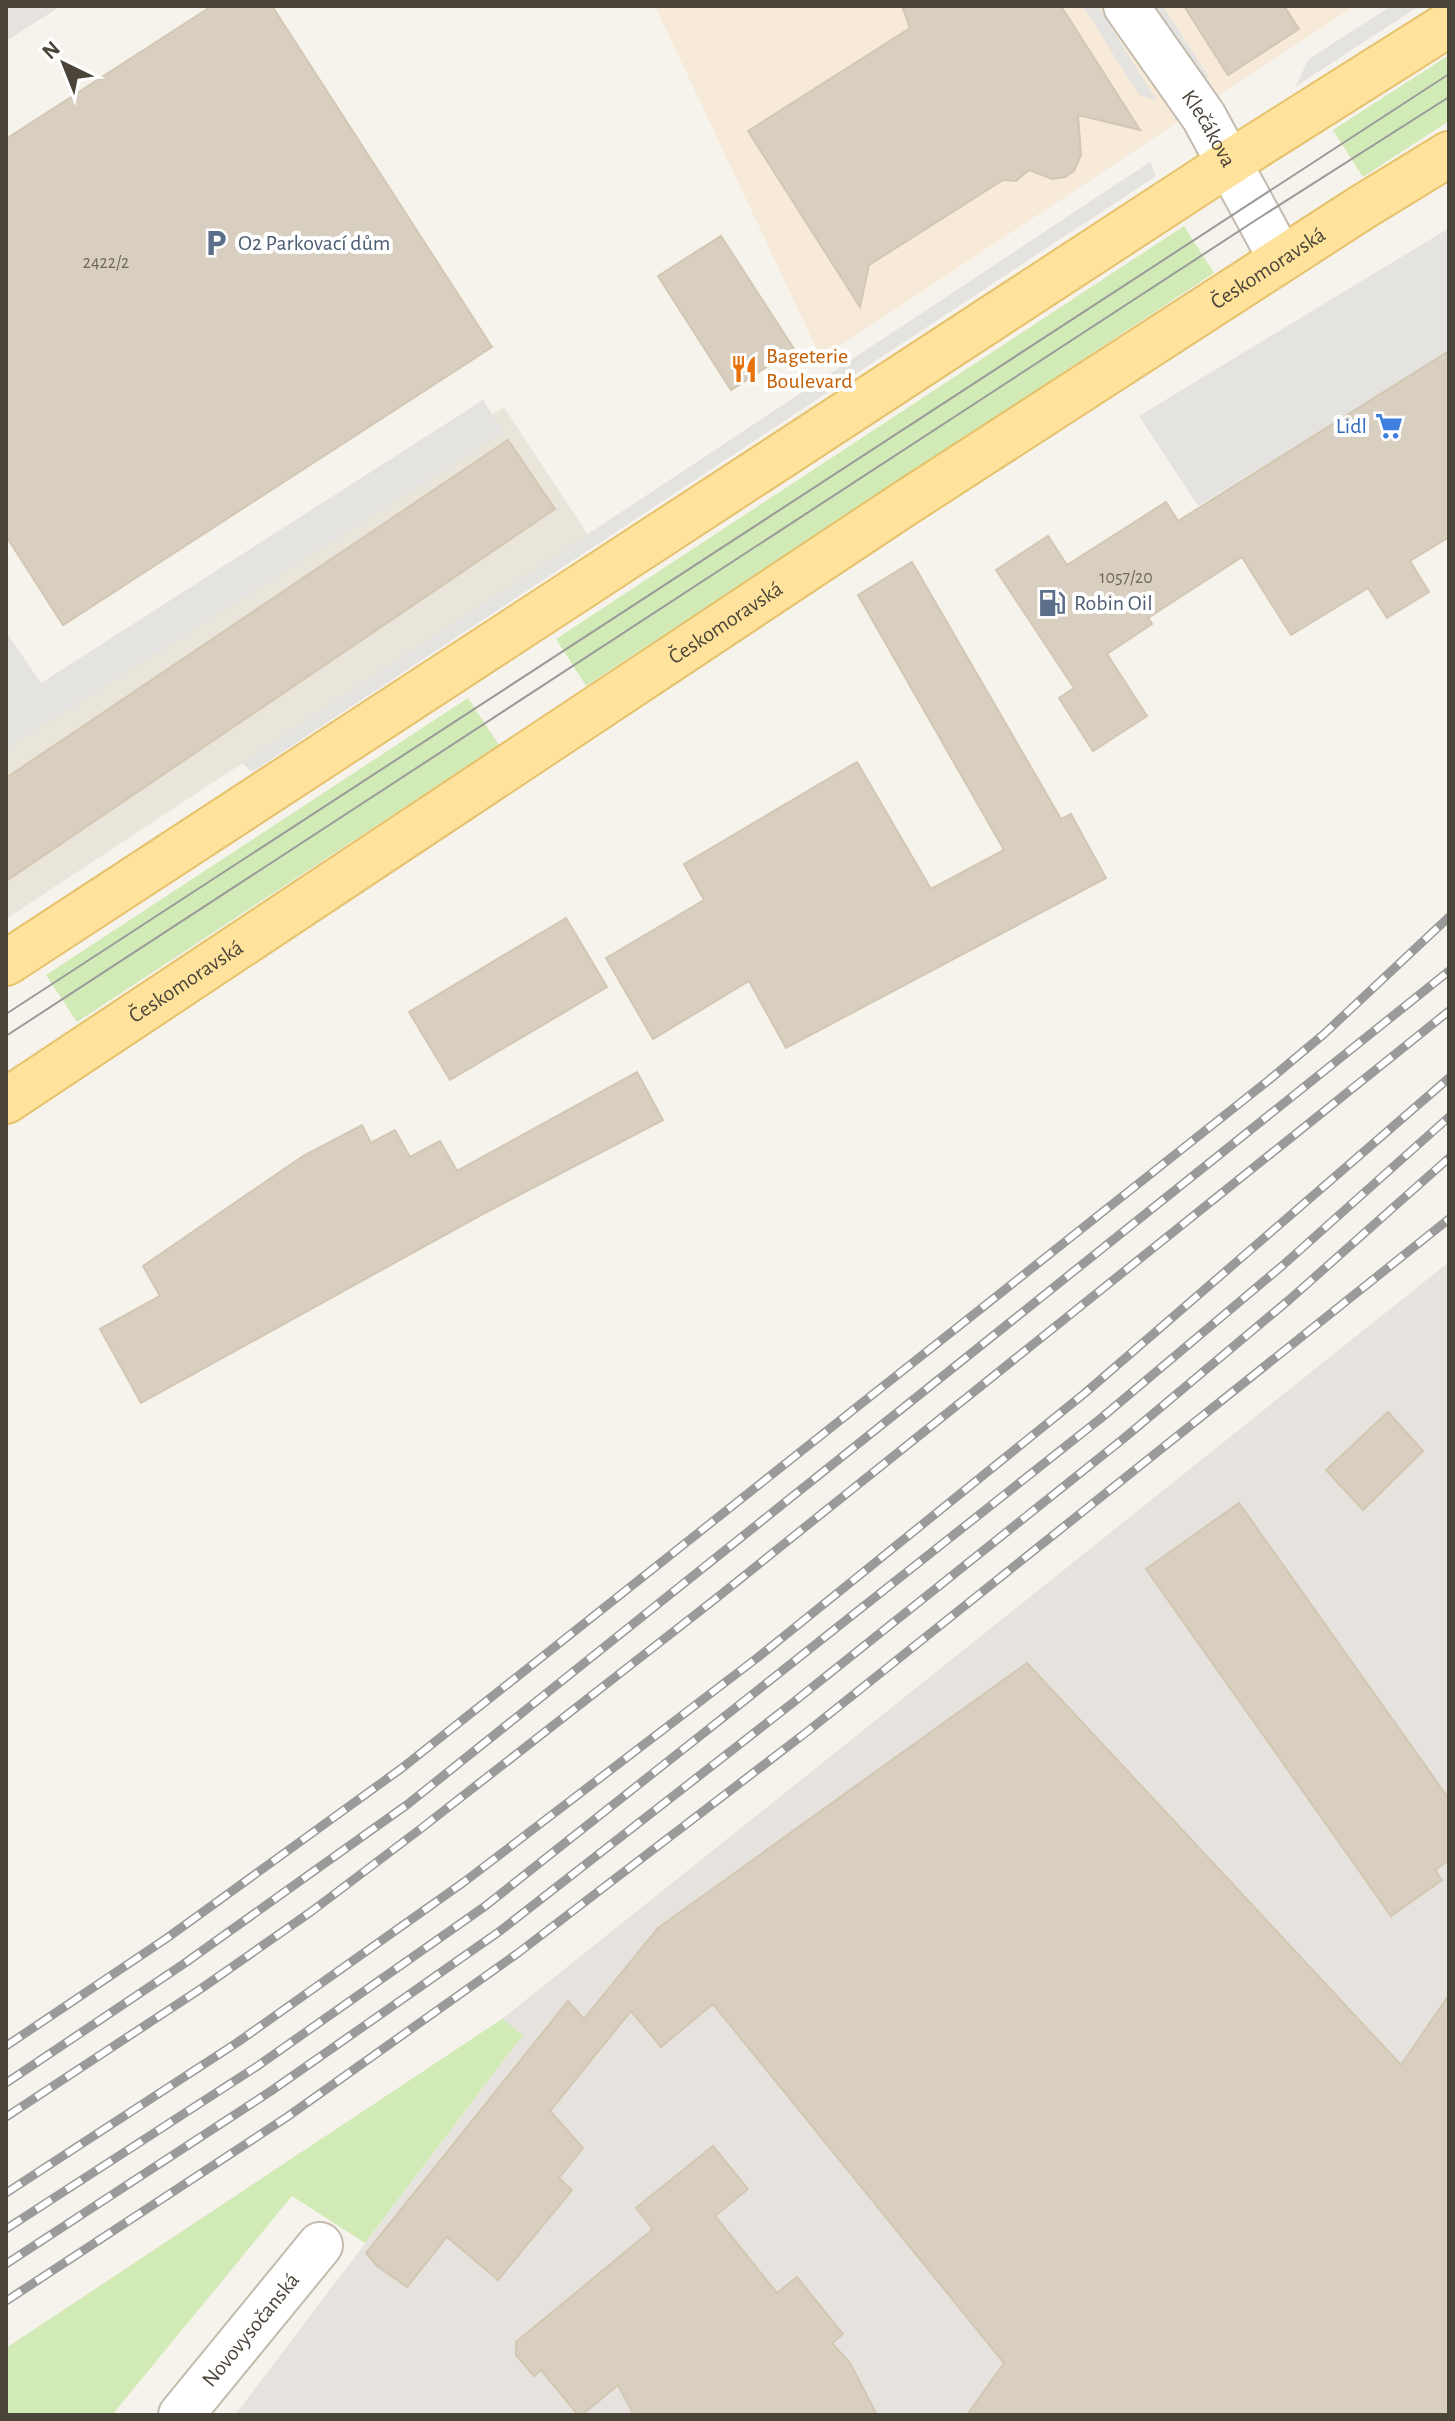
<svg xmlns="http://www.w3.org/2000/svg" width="1455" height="2421" font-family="'Alegreya Sans',sans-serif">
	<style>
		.residential { fill: #eae5da }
		.commercial { fill: #f7ead8 }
		.industrial { fill: #e6e2dd }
		.green { fill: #d2eab5 }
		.parking { fill: #e5e3e0 }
		.building { fill: #d8cfc1; stroke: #d3c7b4; stroke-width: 2 }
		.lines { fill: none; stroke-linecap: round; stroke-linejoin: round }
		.minor-casing { stroke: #c2bbae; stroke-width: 48 }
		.major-casing { stroke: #e6c16a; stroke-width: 48 }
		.minor { stroke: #fff; stroke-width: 44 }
		.major { stroke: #ffe39c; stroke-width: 44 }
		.tram { stroke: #9a9a9a; stroke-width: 2 }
		.rail-casing { stroke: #9a9a9a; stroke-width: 9 }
		.rail { stroke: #fff; stroke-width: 6; stroke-dasharray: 18; stroke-linecap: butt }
		.labels { text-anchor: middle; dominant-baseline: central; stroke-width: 8; stroke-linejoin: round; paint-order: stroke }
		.number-label { font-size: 18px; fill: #6e675b }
		.street-label { font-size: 22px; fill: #4b4439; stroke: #fff }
		.service-label { font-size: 22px; fill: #4e5e75; stroke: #fff; text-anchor: start }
		.food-label { font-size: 22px; fill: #c56008; stroke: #fff; text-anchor: start }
		.shop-label { font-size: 22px; fill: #366cbe; stroke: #fff; text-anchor: end }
	</style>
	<rect width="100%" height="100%" fill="#f6f3ec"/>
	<path class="residential" d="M 504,407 L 588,535 L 6,919 L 6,673 L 33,690 L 64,684 Z"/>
	<path class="commercial" d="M 655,6 L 1354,6 L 821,358 Z"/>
	<g class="industrial">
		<path d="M 6,6 L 61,6 L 6,41 Z"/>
		<path d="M 1449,1262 L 1449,2415 L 235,2415 L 523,2035 L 502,2019 Z"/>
	</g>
	<g class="green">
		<path d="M 1449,55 L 1449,121 L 1363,177 L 1333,130 Z"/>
		<path d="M 1184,226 L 1214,273 L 586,686 L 556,639 Z"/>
		<path d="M 468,698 L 499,745 L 77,1022 L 46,975 Z"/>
		<path d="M 502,2019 L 523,2035 L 365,2243 L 292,2196 L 112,2415 L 6,2415 L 6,2348 Z"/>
	</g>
	<g class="parking">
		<path d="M 1083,6 L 1098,6 L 1157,101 L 1139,95 Z"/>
		<path d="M 1148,6 L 1163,6 L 1209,77 L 1197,82 Z"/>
		<path d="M 1391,6 L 1419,6 L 1295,87 L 1309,59 Z"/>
		<path d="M 1150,162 L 1156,176 L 252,772 L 242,763 Z"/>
		<path d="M 1449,228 L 1449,351 L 1198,506 L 1139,416 Z"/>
		<path d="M 483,400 L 504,432 L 6,749 L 6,632 L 41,683 Z"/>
	</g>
	<g class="building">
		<path d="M 212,6 L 272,6 L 492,347 L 63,625 L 6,536 L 6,139 Z"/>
		<path d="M 902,6 L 1061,6 L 1140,130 L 1078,115 L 1081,155 L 1074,171 L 1065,177 L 1052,179 L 1029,170 L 1016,181 L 1003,180 L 869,265 L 860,307 L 748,131 L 910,28 Z"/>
		<path d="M 1184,6 L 1284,6 L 1299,29 L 1228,75 Z"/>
		<path d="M 721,236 L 794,349 L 731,390 L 658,276 Z"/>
		<path d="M 1449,351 L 1449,537 L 1410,561 L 1429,592 L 1387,618 L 1368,588 L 1291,635 L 1242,557 L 1148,618 L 1152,624 L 1107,654 L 1147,716 L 1093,751 L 1059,698 L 1074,688 L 996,570 L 1048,536 L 1067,565 L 1166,502 L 1178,521 Z"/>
		<path d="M 508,440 L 555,509 L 6,881 L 6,778 Z"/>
		<path d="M 912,562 L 1061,819 L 1071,814 L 1106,878 L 786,1048 L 749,981 L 653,1039 L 606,958 L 704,900 L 684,864 L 857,762 L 931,889 L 1004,850 L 858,595 Z"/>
		<path d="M 566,918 L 607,987 L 450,1080 L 409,1012 Z"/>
		<path d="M 637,1072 L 663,1120 L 481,1215 L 141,1403 L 100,1329 L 160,1296 L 143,1266 L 303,1156 L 362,1125 L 371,1143 L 395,1130 L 410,1157 L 440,1141 L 457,1171 Z"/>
		<path d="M 1388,1412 L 1423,1451 L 1363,1510 L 1326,1470 Z"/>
		<path d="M 1239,1503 L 1449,1799 L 1449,1860 L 1435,1870 L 1442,1880 L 1391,1916 L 1146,1569 Z"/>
		<path d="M 1027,1663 L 1401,2065 L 1449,1995 L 1449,2415 L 967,2415 L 1004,2363 L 713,2004 L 661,2047 L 631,2011 L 550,2111 L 583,2148 L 559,2178 L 572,2190 L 498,2280 L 447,2237 L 407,2287 L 377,2266 L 366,2253 L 568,2001 L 584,2019 L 658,1928 Z"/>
		<path d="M 713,2146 L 748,2189 L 715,2216 L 777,2293 L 797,2277 L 843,2334 L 832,2343 L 850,2363 L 877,2415 L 634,2415 L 618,2385 L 582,2415 L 578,2415 L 541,2370 L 534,2376 L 516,2355 L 516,2342 L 653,2229 L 636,2208 Z"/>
	</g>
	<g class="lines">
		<g class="minor-casing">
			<g id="minor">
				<path id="s1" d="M 1126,6 L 1204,117 L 1281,259"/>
				<path id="s2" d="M 181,2415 L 320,2245"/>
			</g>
		</g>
		<g class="major-casing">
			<g id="major">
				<path d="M 6,963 L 1229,163 L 1449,24"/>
				<path id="s3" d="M 6,1101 L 904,504 L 1361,208 L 1449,154"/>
			</g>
		</g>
		<use href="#minor" class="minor"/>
		<use href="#major" class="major"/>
		<g class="tram">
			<path d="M 6,1014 L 1449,74"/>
			<path d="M 6,1036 L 1259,218 L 1449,97"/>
		</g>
		<g class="rail-casing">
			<g id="rail">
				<path d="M 6,2046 L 167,1938 L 402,1768 L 1269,1080 L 1324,1034 L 1449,917"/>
				<path d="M 6,2083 L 185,1963 L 408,1804 L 1449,971"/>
				<path d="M 6,2117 L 202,1988 L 312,1911 L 423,1827 L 714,1600 L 1449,1011"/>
				<path d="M 6,2193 L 238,2042 L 464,1882 L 757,1658 L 1085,1393 L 1449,1078"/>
				<path d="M 6,2229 L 256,2067 L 484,1907 L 1100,1419 L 1282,1266 L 1449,1117"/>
				<path d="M 6,2264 L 271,2091 L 500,1931 L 790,1705 L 1123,1439 L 1289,1300 L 1449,1158"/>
				<path d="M 6,2301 L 287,2117 L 518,1953 L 808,1731 L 1449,1219"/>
			</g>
		</g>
		<use href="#rail" class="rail"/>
	</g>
	<defs>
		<g id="parking-bare" transform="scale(2.16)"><path d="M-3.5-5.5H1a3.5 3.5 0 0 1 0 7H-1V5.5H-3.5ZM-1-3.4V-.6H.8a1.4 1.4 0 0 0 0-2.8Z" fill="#5c6f8a" stroke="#fff" stroke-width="2.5" paint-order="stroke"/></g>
		<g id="restaurant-bare" transform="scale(2.16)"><path d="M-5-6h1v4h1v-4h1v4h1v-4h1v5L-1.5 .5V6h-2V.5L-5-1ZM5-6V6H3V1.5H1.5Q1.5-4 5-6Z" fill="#e8710a" stroke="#fff" stroke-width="2.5" paint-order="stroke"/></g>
		<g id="supermarket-bare" transform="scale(2.16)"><path d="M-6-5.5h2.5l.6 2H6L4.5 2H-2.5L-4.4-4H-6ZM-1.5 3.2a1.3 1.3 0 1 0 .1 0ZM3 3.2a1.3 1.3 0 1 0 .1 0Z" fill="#3f7fe0" stroke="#fff" stroke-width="2.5" paint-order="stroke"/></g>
		<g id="fuel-bare" transform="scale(2.16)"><path d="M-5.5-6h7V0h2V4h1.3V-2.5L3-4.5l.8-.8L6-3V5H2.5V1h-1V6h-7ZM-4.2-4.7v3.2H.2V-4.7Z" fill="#5c6f8a" stroke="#fff" stroke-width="2.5" paint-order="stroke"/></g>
	</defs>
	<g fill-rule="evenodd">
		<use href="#parking-bare" x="216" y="243"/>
		<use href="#restaurant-bare" x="744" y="369"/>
		<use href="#supermarket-bare" x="1389" y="426"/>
		<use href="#fuel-bare" x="1052" y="603"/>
	</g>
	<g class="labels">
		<g class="number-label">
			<text x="106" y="263">2422/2</text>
			<text x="1126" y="578">1057/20</text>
		</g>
		<g class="street-label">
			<text stroke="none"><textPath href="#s1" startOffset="148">Klečákova</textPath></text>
			<text stroke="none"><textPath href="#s3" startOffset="1512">Českomoravská</textPath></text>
			<text stroke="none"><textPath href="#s3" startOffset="864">Českomoravská</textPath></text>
			<text stroke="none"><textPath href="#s3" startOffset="216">Českomoravská</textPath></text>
			<text stroke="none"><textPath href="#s2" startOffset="110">Novovysočanská</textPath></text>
		</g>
		<g class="service-label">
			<text x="238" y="243">O2 Parkovací dům</text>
			<text x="1074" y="603">Robin Oil</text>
		</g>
		<g class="food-label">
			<text x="766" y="356">Bageterie<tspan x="766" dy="25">Boulevard</tspan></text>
		</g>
		<g class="shop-label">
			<text x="1367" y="426">Lidl</text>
		</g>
	</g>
	<rect width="1455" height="2421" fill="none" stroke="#4b4439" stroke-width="16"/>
	<g transform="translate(64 64) rotate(317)" stroke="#ffffff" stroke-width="6" paint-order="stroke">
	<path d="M0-6L14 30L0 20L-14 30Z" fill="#4b4439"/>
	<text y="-12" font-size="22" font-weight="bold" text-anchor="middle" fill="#4b4439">N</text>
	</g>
</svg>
